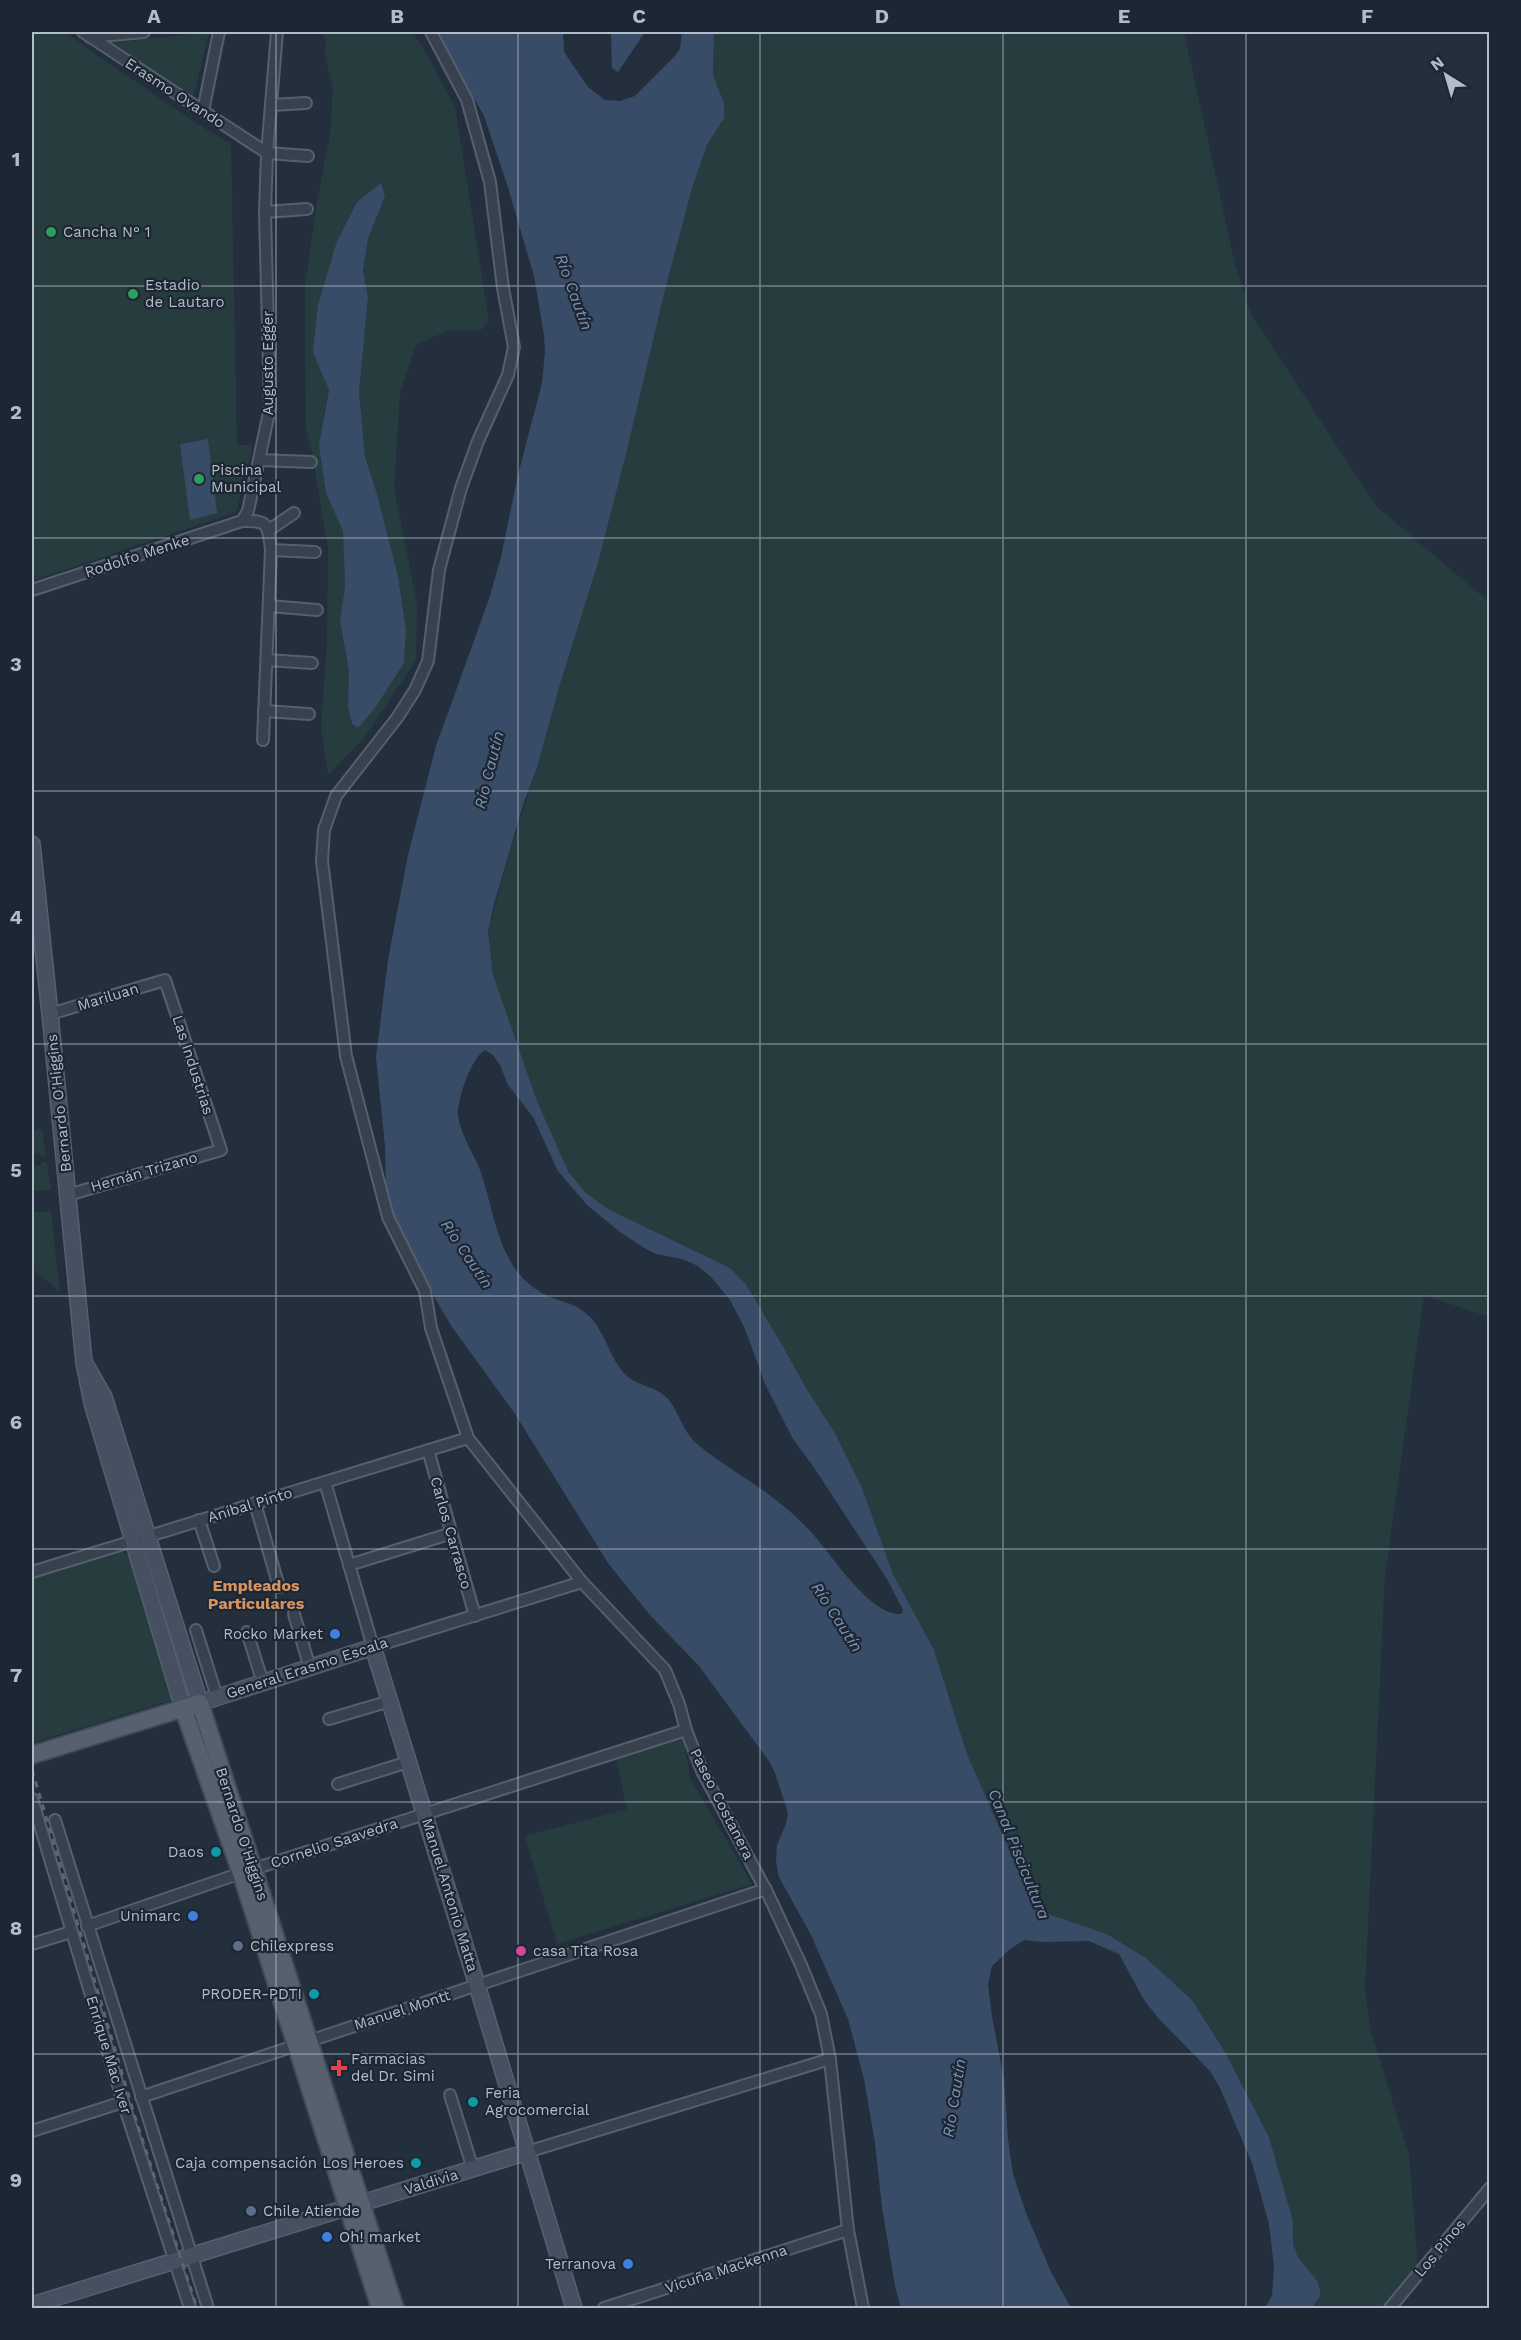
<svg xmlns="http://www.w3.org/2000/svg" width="1521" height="2340" font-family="'Work Sans',sans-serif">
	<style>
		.green { fill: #263c3f; fill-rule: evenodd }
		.water { fill: #394c67; fill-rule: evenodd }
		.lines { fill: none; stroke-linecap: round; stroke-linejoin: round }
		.street-casing { stroke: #565f6c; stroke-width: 14 }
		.secondary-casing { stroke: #565f6c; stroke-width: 18 }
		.primary-casing { stroke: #414a57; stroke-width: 20 }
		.street { stroke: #38414e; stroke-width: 10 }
		.secondary { stroke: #465061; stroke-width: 15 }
		.primary { stroke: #56606e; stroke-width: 16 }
		.rail { stroke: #5a6575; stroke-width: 3; stroke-dasharray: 6 6; stroke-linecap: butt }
		.grid { fill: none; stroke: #b4bcc9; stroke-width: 1.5; stroke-opacity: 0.55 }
		.leisure-dot { fill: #2e9e5b; stroke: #1d2633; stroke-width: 2 }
		.shop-dot { fill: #3f7fe0; stroke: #1d2633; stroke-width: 2 }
		.culture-dot { fill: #0f9aa8; stroke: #1d2633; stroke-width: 2 }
		.service-dot { fill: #5c6f8a; stroke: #1d2633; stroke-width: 2 }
		.hotel-dot { fill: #d1479c; stroke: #1d2633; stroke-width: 2 }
		.health-dot { fill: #e0444e; stroke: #1d2633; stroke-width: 2 }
		.labels { text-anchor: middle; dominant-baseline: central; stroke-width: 4.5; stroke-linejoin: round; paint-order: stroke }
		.street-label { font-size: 15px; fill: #b4bcc9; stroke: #1d2633 }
		.poi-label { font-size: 15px; fill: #b4bcc9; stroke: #1d2633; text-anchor: start }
		.water-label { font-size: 16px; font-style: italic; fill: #7c92b1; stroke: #1d2633 }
		.neighbourhood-label { font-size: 16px; font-weight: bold; fill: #d59563; stroke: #1d2633 }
		.neatline { fill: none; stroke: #b4bcc9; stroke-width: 2 }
		.grid-label { font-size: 20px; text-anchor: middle; font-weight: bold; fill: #b4bcc9 }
	</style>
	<rect width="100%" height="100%" fill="#242f3e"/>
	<g class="green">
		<path d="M 32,32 L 66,32 L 95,54 L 196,123 L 231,144 L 237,445 L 253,445 L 236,512 L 32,581 Z"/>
		<path d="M 209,32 L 194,96 L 112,43 Z"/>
		<path d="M 322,32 L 412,32 L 422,45 L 455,107 L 489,321 L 481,330 L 447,331 L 416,345 L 400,393 L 394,488 L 417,604 L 416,660 L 364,738 L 328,775 L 321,728 L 327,639 L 328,549 L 313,458 L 306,429 L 305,345 L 305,287 L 317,202 L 330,134 L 333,90 L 325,55 L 326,42 ZM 381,184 L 385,196 L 368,239 L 363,271 L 368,297 L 359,392 L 365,457 L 377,494 L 398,576 L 406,630 L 404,663 L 375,708 L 358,728 L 352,724 L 348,706 L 349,671 L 340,621 L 345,586 L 343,531 L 326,493 L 323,420 L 329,390 L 337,241 L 357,202 Z"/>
		<path d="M 714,32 L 1184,32 L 1235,264 L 1251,314 L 1376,506 L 1489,602 L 1489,1317 L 1424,1295 L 1385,1576 L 1365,1988 L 1370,2028 L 1409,2155 L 1418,2267 L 1381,2308 L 1312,2308 L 1317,2302 L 1293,2244 L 1293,2221 L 1269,2137 L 1225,2052 L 1192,2000 L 1141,1954 L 1107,1934 L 1048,1914 L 1025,1886 L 967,1754 L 934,1650 L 893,1574 L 862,1488 L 835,1433 L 806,1388 L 784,1348 L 745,1283 L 730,1268 L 608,1209 L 585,1192 L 568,1171 L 537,1101 L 499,995 L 493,975 L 488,931 L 509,854 L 537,768 L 560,684 L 598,563 L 626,454 L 665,290 L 692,188 L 707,145 L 724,118 L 724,103 L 713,75 Z"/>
		<path d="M 42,1129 L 46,1156 L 41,1157 L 39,1152 L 34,1154 L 34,1158 L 32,1158 L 32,1131 Z"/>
		<path d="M 34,1162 L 36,1166 L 41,1166 L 41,1162 L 47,1162 L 51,1190 L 32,1191 L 32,1163 Z"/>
		<path d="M 51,1211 L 60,1292 L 32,1268 L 32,1212 Z"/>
		<path d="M 122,1551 L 134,1561 L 175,1692 L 172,1700 L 32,1743 L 32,1577 Z"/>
		<path d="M 683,1735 L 690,1778 L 752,1884 L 557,1944 L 525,1836 L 627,1809 L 616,1760 Z"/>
	</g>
	<g class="water">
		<path d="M 439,32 L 563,32 L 564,52 L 588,87 L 605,100 L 620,101 L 635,96 L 674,57 L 680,49 L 682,32 L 714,32 L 713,75 L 724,103 L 724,118 L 707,145 L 692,188 L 665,290 L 626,454 L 598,563 L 560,684 L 537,768 L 523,805 L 494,904 L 488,931 L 493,975 L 537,1101 L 568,1171 L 585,1192 L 608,1209 L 730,1268 L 745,1283 L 784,1348 L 806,1388 L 835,1433 L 862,1488 L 893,1574 L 934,1650 L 967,1754 L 1025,1886 L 1048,1914 L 1107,1934 L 1146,1958 L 1192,2000 L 1225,2052 L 1269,2137 L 1293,2221 L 1293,2244 L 1298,2257 L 1317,2281 L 1320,2289 L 1320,2296 L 1312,2308 L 1265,2308 L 1272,2296 L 1274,2266 L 1269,2224 L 1252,2163 L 1220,2088 L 1210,2071 L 1159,2019 L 1144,2000 L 1119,1954 L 1089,1941 L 1044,1942 L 1024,1940 L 1010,1949 L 992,1966 L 988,1984 L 992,2017 L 1004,2079 L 1008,2139 L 1013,2174 L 1026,2213 L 1051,2272 L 1071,2308 L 901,2308 L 895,2286 L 882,2207 L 875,2143 L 864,2079 L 848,2019 L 811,1935 L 779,1877 L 776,1862 L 777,1845 L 786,1824 L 788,1813 L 775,1773 L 769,1761 L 699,1666 L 649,1614 L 608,1563 L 515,1414 L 452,1327 L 432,1293 L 399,1231 L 386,1192 L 385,1146 L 376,1057 L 388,960 L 408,855 L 436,746 L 489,599 L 501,557 L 518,475 L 542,383 L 545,352 L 544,335 L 534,276 L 507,184 L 484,116 L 449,54 ZM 485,1050 L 493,1055 L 500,1065 L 508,1085 L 533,1117 L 558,1171 L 587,1205 L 620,1232 L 646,1249 L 656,1254 L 682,1259 L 698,1266 L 712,1278 L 730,1300 L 745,1329 L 765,1384 L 793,1439 L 813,1466 L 887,1579 L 903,1610 L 902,1614 C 874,1617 838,1565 822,1545 C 810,1530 796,1516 781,1504 C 754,1482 722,1465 696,1443 C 681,1429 678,1409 667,1398 C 656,1386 635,1386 624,1373 C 609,1356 605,1332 589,1316 C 575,1303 568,1304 553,1298 C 541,1294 528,1284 520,1275 C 496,1246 492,1204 480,1170 C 473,1152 460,1134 458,1115 C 457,1100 471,1058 485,1050 Z"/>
		<path d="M 611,32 L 645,32 L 618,72 L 612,68 Z"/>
		<path d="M 381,183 L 385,196 L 368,239 L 363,271 L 368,297 L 359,392 L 365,457 L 377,494 L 398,576 L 406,630 L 404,663 L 375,708 L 358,728 L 352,724 L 348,706 L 349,671 L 340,621 L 345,586 L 343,531 L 326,493 L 319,445 L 329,390 L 313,352 L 318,305 L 337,241 L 357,202 Z"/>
		<path d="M 208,439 L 217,513 L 190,520 L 180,444 Z"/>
	</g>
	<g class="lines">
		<g class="street-casing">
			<g id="street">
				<path d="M 83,32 L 267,153 L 308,156"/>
				<path d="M 431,32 L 467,100 L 490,182 L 503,288 L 514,347 L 508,375 L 478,441 L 461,488 L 439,570 L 428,661 L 415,690 L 397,718 L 336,796 L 324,830 L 322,861 L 346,1056 L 388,1217 L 425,1291 L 431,1328 L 468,1438 L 582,1582 L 665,1670 L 679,1704 L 686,1730 L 702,1771 L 768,1894 L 801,1965 L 821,2014 L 830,2059 L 848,2230 L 863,2308"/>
				<path d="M 90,37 L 144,32"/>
				<path d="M 271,105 L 306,103"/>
				<path d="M 203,111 L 219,32"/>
				<path d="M 265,212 L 307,209"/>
				<path d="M 260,460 L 311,462"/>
				<path d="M 242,521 L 248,511 L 270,408 L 265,212 L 267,153 L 277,32"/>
				<path d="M 269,530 L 294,513"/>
				<path d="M 271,550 L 315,552"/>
				<path d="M 32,590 L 242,521 C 269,520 268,525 271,550 L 263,740"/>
				<path d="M 269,606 L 317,610"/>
				<path d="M 267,660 L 312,663"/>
				<path d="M 264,711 L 309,714"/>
				<path d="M 50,1014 L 165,980 L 221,1150 L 68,1195"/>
				<path d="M 428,1450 L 475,1616"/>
				<path d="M 325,1482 L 373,1647 L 582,1582"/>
				<path d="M 255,1503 L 279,1587"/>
				<path d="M 199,1520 L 214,1566"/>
				<path d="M 349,1565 L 452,1533"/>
				<path d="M 32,1572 L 468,1438"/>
				<path d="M 294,1614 L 310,1668"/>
				<path d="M 196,1630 L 217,1697"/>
				<path d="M 247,1632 L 263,1683"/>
				<path d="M 329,1719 L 390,1701"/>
				<path d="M 338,1784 L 408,1762"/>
				<path d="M 32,1799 L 123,2102 L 190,2308"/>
				<path d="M 55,1820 L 208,2308"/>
				<path d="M 87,1926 L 241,1873 L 686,1730"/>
				<path d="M 32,1944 L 71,1932"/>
				<path d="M 450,2095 L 473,2169"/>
				<path d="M 141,2097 L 766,1889"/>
				<path d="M 32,2131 L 123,2102"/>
				<path d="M 527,2152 L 830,2059"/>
				<path d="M 604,2308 L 848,2230"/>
				<path d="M 1390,2308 L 1490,2188"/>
			</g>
		</g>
		<g class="secondary-casing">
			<g id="secondary">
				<path d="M 32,844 L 50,1014 L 84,1362 L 92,1403 L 183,1708"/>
				<path d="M 84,1362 L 104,1397 L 200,1703 L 373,1647 L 477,1985 L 574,2308"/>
				<path d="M 32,2305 L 527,2152"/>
			</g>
		</g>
		<g class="primary-casing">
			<g id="primary">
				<path d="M 183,1708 L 241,1873 L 380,2308"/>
				<path d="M 32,1755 L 200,1703 L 395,2308"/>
			</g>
		</g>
		<use href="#street" class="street"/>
		<use href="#secondary" class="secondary"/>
		<use href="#primary" class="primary"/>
		<path class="rail" d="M 32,1770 L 135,2117 L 197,2308"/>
	</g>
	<path class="grid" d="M 276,32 L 276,2308M 518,32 L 518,2308M 760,32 L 760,2308M 1003,32 L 1003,2308M 1246,32 L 1246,2308M 32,286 L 1490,286M 32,538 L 1490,538M 32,791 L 1490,791M 32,1044 L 1490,1044M 32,1296 L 1490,1296M 32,1549 L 1490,1549M 32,1802 L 1490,1802M 32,2054 L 1490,2054"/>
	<g class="leisure-dot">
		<circle cx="51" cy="232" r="6"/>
		<circle cx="133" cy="294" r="6"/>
		<circle cx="199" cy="479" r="6"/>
	</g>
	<g class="shop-dot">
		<circle cx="335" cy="1634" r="6"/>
		<circle cx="193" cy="1916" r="6"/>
		<circle cx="327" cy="2237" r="6"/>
		<circle cx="628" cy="2264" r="6"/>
	</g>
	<g class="culture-dot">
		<circle cx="216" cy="1852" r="6"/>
		<circle cx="314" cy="1994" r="6"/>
		<circle cx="473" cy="2102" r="6"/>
		<circle cx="416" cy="2163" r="6"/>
	</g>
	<g class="service-dot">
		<circle cx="238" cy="1946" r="6"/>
		<circle cx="251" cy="2211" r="6"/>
	</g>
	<circle class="hotel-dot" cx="521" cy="1951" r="6"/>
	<path class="health-dot" d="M336 2059h6v6h6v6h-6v6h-6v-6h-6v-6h6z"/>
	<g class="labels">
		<g class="street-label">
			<text transform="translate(175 93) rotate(33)">Erasmo Ovando</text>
			<text transform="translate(268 363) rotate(-90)">Augusto Egger</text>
			<text transform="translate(137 556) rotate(-18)">Rodolfo Menke</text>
			<text transform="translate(108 997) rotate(-17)">Mariluan</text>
			<text transform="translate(193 1065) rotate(72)">Las Industrias</text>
			<text transform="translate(59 1103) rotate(-96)">Bernardo O'Higgins</text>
			<text transform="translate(144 1172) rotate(-16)">Hernán Trizano</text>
			<text transform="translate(250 1505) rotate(-17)">Aníbal Pinto</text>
			<text transform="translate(451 1533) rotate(74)">Carlos Carrasco</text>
			<text transform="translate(307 1668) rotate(-18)">General Erasmo Escala</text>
			<text transform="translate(722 1804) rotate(63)">Paseo Costanera</text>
			<text transform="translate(242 1834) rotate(72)">Bernardo O'Higgins</text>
			<text transform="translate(334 1843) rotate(-18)">Cornelio Saavedra</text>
			<text transform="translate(450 1895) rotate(73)">Manuel Antonio Matta</text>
			<text transform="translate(402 2010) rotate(-18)">Manuel Montt</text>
			<text transform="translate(109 2055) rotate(73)">Enrique Mac Iver</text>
			<text transform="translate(431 2182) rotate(-17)">Valdivia</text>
			<text transform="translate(1440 2248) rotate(-50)">Los Pinos</text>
			<text transform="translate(726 2269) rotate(-18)">Vicuña Mackenna</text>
		</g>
		<g class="poi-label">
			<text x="63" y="232">Cancha N° 1</text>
			<text x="145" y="285">Estadio<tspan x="145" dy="17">de Lautaro</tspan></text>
			<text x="211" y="470">Piscina<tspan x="211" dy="17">Municipal</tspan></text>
			<text x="323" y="1634" text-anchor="end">Rocko Market</text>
			<text x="204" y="1852" text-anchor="end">Daos</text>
			<text x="181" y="1916" text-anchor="end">Unimarc</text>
			<text x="250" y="1946">Chilexpress</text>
			<text x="533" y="1951">casa Tita Rosa</text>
			<text x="302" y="1994" text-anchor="end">PRODER-PDTI</text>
			<text x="351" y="2059">Farmacias<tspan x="351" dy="17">del Dr. Simi</tspan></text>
			<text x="485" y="2093">Feria<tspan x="485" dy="17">Agrocomercial</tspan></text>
			<text x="404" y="2163" text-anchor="end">Caja compensación Los Heroes</text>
			<text x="263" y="2211">Chile Atiende</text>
			<text x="339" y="2237">Oh! market</text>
			<text x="616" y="2264" text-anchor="end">Terranova</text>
		</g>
		<g class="water-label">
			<text transform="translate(574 292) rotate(70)">Río Cautín</text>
			<text transform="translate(489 770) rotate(-76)">Río Cautín</text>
			<text transform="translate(467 1254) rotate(56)">Río Cautín</text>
			<text transform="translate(837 1617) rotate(57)">Río Cautín</text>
			<text transform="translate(1019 1854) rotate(68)">Canal Piscicultura</text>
			<text transform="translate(954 2098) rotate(-81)">Río Cautín</text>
		</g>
		<g class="neighbourhood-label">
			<text x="256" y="1585">Empleados<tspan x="256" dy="18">Particulares</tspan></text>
		</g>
	</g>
	<rect width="1521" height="2340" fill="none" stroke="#1d2633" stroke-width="66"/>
	<g transform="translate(1446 75) rotate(323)" stroke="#1d2633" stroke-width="4.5" paint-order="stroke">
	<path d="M0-4.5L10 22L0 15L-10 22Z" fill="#b4bcc9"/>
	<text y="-9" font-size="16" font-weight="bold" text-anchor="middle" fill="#b4bcc9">N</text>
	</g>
	<rect x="33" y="33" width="1455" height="2274" class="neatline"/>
	<g class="grid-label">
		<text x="154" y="23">A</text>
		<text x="397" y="23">B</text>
		<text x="639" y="23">C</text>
		<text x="882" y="23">D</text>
		<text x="1124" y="23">E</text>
		<text x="1367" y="23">F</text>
		<text x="16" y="166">1</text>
		<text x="16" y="419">2</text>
		<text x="16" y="671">3</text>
		<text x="16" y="924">4</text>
		<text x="16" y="1177">5</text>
		<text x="16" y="1429">6</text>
		<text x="16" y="1682">7</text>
		<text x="16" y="1935">8</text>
		<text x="16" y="2187">9</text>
	</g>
</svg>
